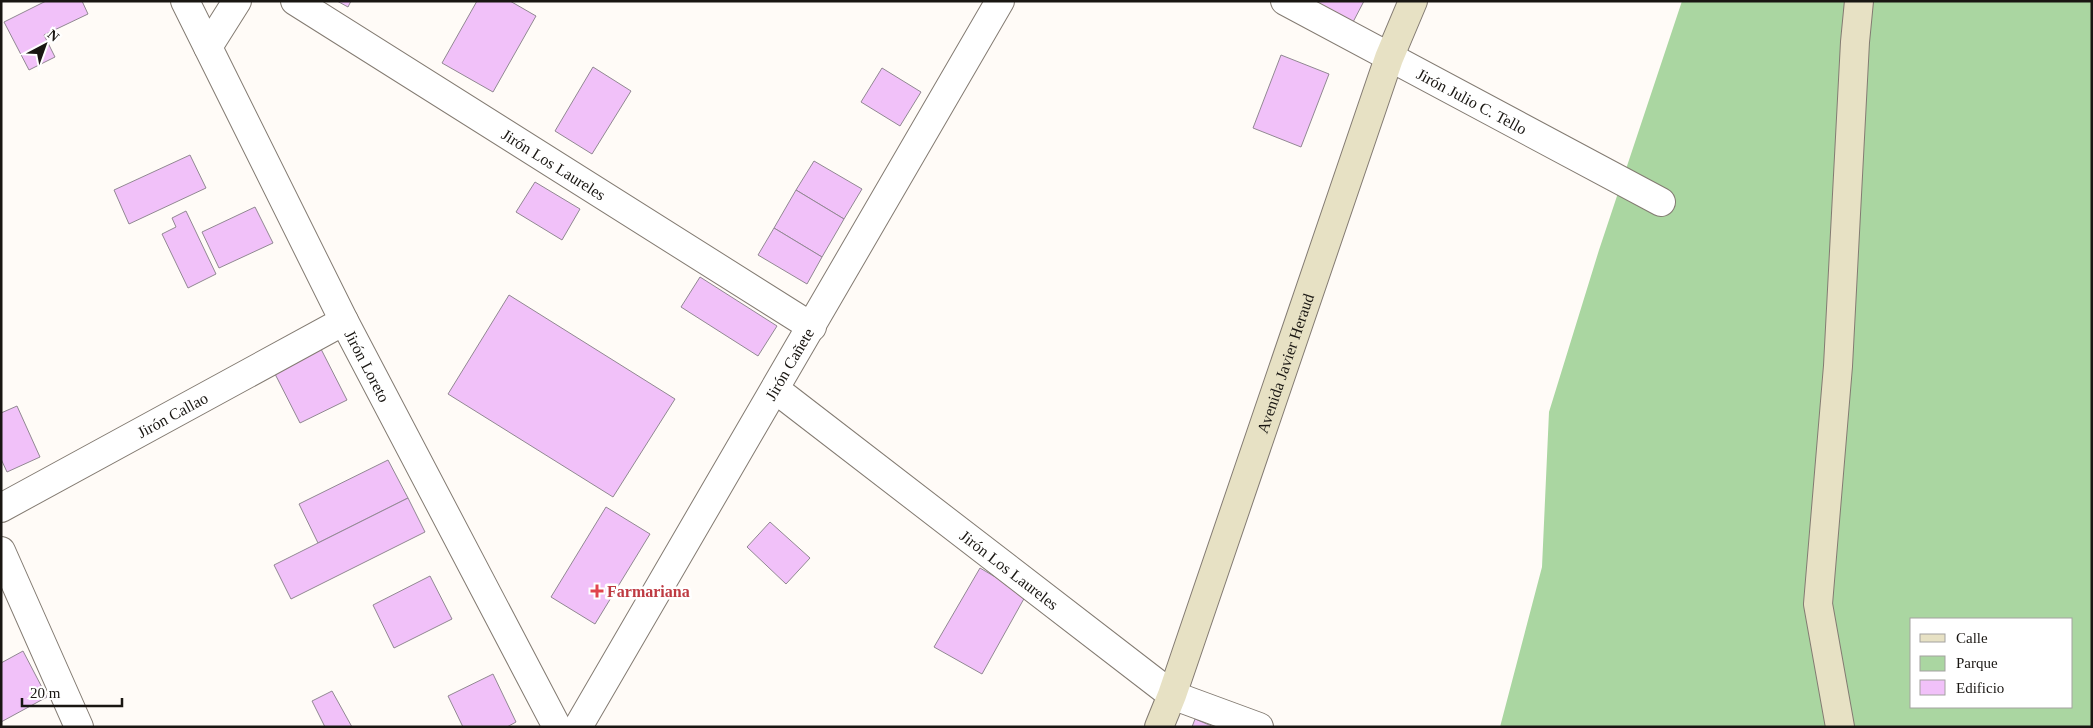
<svg xmlns="http://www.w3.org/2000/svg" width="2093" height="728" font-family="'Times New Roman',serif">
	<style>
		.green { fill: #aad6a1; fill-rule: evenodd }
		.building { fill: #f1c1f9; stroke: #918892 }
		.lines { fill: none; stroke-linecap: round; stroke-linejoin: round }
		.minor-casing { stroke: #837b72; stroke-width: 30 }
		.tertiary-casing { stroke: #837b72; stroke-width: 30 }
		.secondary-casing { stroke: #837b72; stroke-width: 30 }
		.minor { stroke: #fff; stroke-width: 28 }
		.tertiary { stroke: #fff; stroke-width: 28 }
		.secondary { stroke: #e7e1c4; stroke-width: 28 }
		.health-dot { fill: #e0444e; stroke: #fff; stroke-width: 2 }
		.labels { text-anchor: middle; dominant-baseline: central; stroke-width: 5; stroke-linejoin: round; paint-order: stroke }
		.street-label { font-size: 16px; fill: #191612; stroke: #fff }
		.health-label { font-size: 16px; font-weight: bold; fill: #be3a42; stroke: #fff; text-anchor: start }
	</style>
	<rect width="100%" height="100%" fill="#fffbf7"/>
	<path class="green" d="M 1682,1 L 2092,1 L 2092,727 L 1500,727 L 1542,567 L 1549,412 L 1599,250 ZM 1912,619 L 2072,619 L 2072,707 L 1912,707 Z"/>
	<g class="building">
		<path d="M 46,1 L 82,1 L 88,14 L 44,35 L 55,57 L 29,70 L 4,22 Z"/>
		<path d="M 337,1 L 351,1 L 348,7 Z"/>
		<path d="M 477,1 L 510,1 L 536,16 L 493,92 L 442,63 Z"/>
		<path d="M 1307,1 L 1364,1 L 1352,24 Z"/>
		<path d="M 1281,55 L 1329,74 L 1301,147 L 1253,128 Z"/>
		<path d="M 593,67 L 631,91 L 592,154 L 555,131 Z"/>
		<path d="M 882,68 L 921,92 L 900,126 L 861,102 Z"/>
		<path d="M 190,155 L 206,188 L 129,224 L 114,190 Z"/>
		<path d="M 814,161 L 862,189 L 844,219 L 796,190 Z"/>
		<path d="M 535,182 L 580,209 L 562,240 L 516,212 Z"/>
		<path d="M 796,190 L 844,219 L 822,257 L 774,228 Z"/>
		<path d="M 255,207 L 273,243 L 219,268 L 202,232 Z"/>
		<path d="M 186,211 L 216,274 L 188,288 L 162,234 L 176,227 L 172,218 Z"/>
		<path d="M 774,228 L 822,257 L 807,284 L 758,255 Z"/>
		<path d="M 700,277 L 777,326 L 758,356 L 681,307 Z"/>
		<path d="M 509,295 L 675,399 L 613,497 L 448,394 Z"/>
		<path d="M 321,349 L 347,400 L 300,423 L 274,372 Z"/>
		<path d="M 17,406 L 40,457 L 7,472 L 1,459 L 1,413 Z"/>
		<path d="M 388,460 L 408,498 L 318,543 L 299,504 Z"/>
		<path d="M 408,498 L 425,532 L 291,599 L 274,565 Z"/>
		<path d="M 606,507 L 650,534 L 595,624 L 551,597 Z"/>
		<path d="M 770,522 L 810,558 L 786,584 L 747,547 Z"/>
		<path d="M 980,568 L 1026,595 L 982,674 L 934,647 Z"/>
		<path d="M 430,576 L 452,619 L 394,648 L 373,605 Z"/>
		<path d="M 23,651 L 47,697 L 1,722 L 1,663 Z"/>
		<path d="M 493,674 L 516,722 L 507,727 L 463,727 L 448,696 Z"/>
		<path d="M 332,691 L 352,727 L 325,727 L 312,701 Z"/>
		<path d="M 1195,719 L 1214,727 L 1192,727 Z"/>
	</g>
	<g class="lines">
		<g class="minor-casing">
			<g id="minor">
				<path id="s1" d="M 295,1 L 812,327"/>
				<path id="s2" d="M 1285,1 L 1661,202"/>
				<path d="M 208,47 L 237,1"/>
				<path id="s3" d="M 775,389 L 1172,695 L 1259,727"/>
				<path id="s4" d="M 1,508 L 344,321"/>
				<path d="M 1,551 L 79,727"/>
				<path id="s5" d="M 578,727 L 1000,1"/>
			</g>
		</g>
		<g class="tertiary-casing">
			<g id="tertiary">
				<path id="s6" d="M 185,1 L 344,321 L 557,727"/>
			</g>
		</g>
		<g class="secondary-casing">
			<g id="secondary">
				<path id="s7" d="M 1159,727 L 1172,695 L 1389,58 L 1413,1"/>
				<path d="M 1840,727 L 1818,604 L 1838,366 L 1855,42 L 1859,1"/>
			</g>
		</g>
		<use href="#minor" class="minor"/>
		<use href="#tertiary" class="tertiary"/>
		<use href="#secondary" class="secondary"/>
	</g>
	<path class="health-dot" d="M594.5 583.5h5v5h5v5h-5v5h-5v-5h-5v-5h5z"/>
	<g class="labels">
		<g class="street-label">
			<text stroke="none"><textPath href="#s2" startOffset="212">Jirón Julio C. Tello</textPath></text>
			<text stroke="none"><textPath href="#s1" startOffset="306">Jirón Los Laureles</textPath></text>
			<text stroke="none"><textPath href="#s5" startOffset="420">Jirón Cañete</textPath></text>
			<text stroke="none"><textPath href="#s7" startOffset="385">Avenida Javier Heraud</textPath></text>
			<text stroke="none"><textPath href="#s6" startOffset="408">Jirón Loreto</textPath></text>
			<text stroke="none"><textPath href="#s4" startOffset="195">Jirón Callao</textPath></text>
			<text stroke="none"><textPath href="#s3" startOffset="296">Jirón Los Laureles</textPath></text>
		</g>
		<g class="health-label">
			<text x="607" y="591">Farmariana</text>
		</g>
	</g>
	<rect width="2093" height="728" fill="none" stroke="#191612" stroke-width="5"/>
	<rect x="1910" y="618" width="162" height="90" fill="#ffffff" stroke="#a3a2a0"/>
	<rect x="1920" y="634" width="25" height="8" fill="#e7e1c4" stroke="#a3a2a0"/>
	<text x="1956" y="643" font-size="15" fill="#191612">Calle</text>
	<rect x="1920" y="656" width="25" height="15" fill="#aad6a1" stroke="#a3a2a0"/>
	<text x="1956" y="668" font-size="15" fill="#191612">Parque</text>
	<rect x="1920" y="680" width="25" height="15" fill="#f1c1f9" stroke="#a3a2a0"/>
	<text x="1956" y="693" font-size="15" fill="#191612">Edificio</text>
	<g transform="translate(45 45) rotate(41)" stroke="#ffffff" stroke-width="4" paint-order="stroke">
	<path d="M0-4L9 19L0 12L-9 19Z" fill="#191612"/>
	<text y="-8" font-size="14" font-weight="bold" text-anchor="middle" fill="#191612">N</text>
	</g>
	<path d="M22 698v8h100v-8" fill="none" stroke="#191612" stroke-width="2.5"/>
	<text x="30" y="698" font-size="15" fill="#191612" stroke="#ffffff" stroke-width="4" paint-order="stroke">20 m</text>
</svg>
